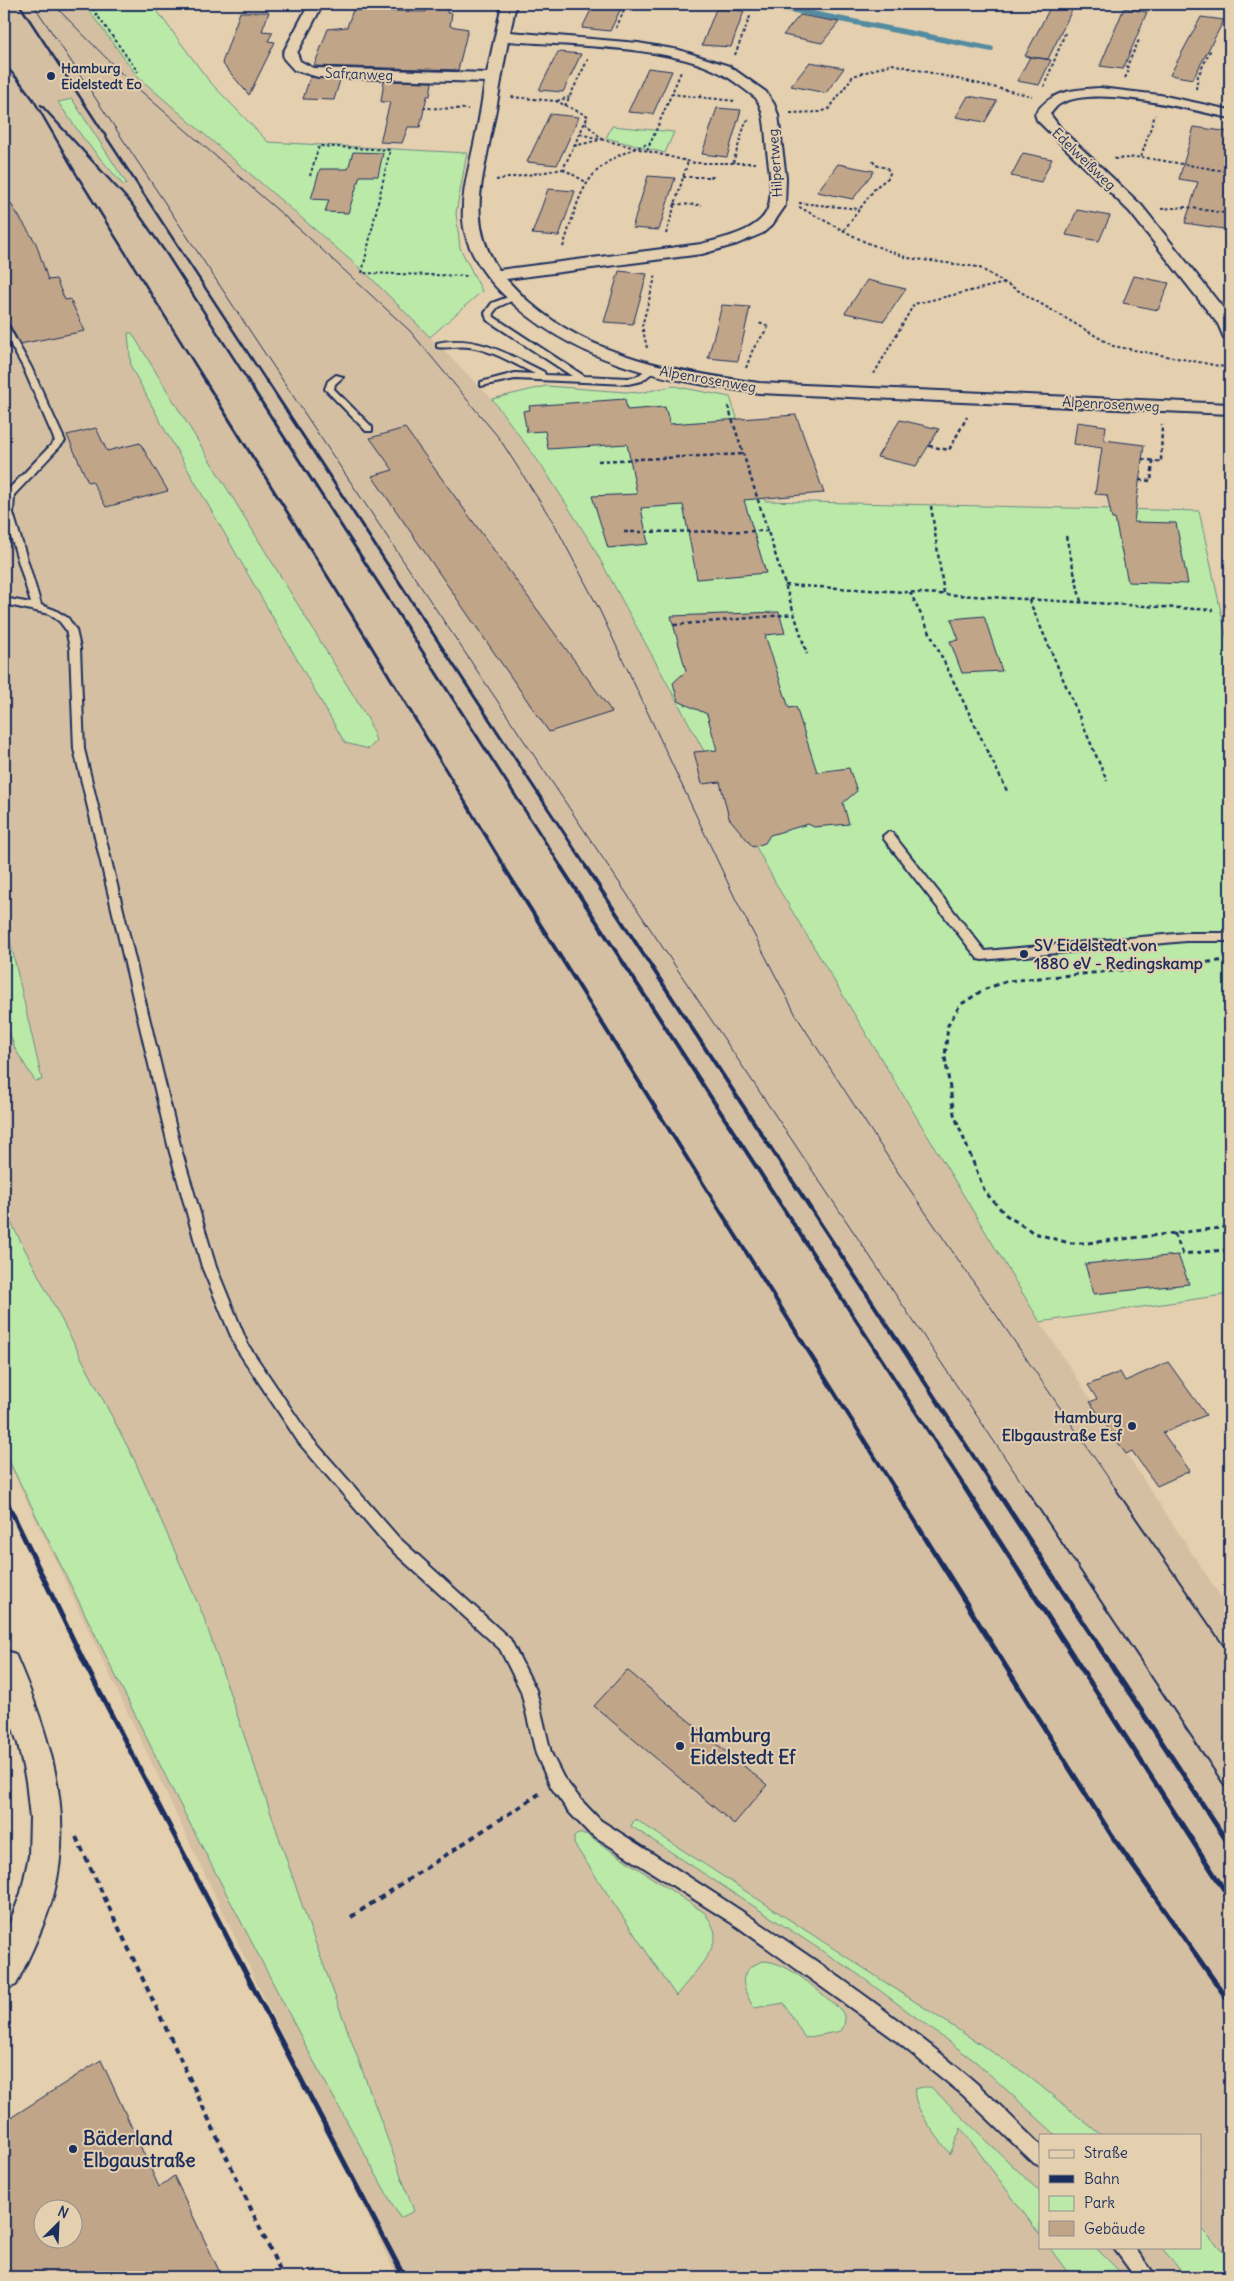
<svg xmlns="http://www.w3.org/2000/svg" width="1234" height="2281" font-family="Delius,sans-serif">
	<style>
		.built { fill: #d5bfa2; fill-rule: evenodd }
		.green { fill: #bae9a8; stroke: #6a8c83 }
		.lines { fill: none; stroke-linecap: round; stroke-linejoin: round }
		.stream { stroke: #528ba1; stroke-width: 5.5 }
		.building { fill: #c0a589; stroke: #1b2f5e; fill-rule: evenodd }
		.lane-casing { stroke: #1b2f5e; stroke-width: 4 }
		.street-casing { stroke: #1b2f5e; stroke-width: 4 }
		.path-far3 { stroke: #1b2f5e; stroke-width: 2; stroke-dasharray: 3 2.5; stroke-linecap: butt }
		.path-far2 { stroke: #1b2f5e; stroke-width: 2.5; stroke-dasharray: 4 3; stroke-linecap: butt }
		.path-far1 { stroke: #1b2f5e; stroke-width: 3; stroke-dasharray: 5 4; stroke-linecap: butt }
		.path { stroke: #1b2f5e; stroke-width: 4; stroke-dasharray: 6 5; stroke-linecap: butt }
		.lane { fill: #e4cfae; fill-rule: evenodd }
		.street { fill: #e4cfae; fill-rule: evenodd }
		.tram-far1 { stroke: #1b2f5e; stroke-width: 1 }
		.tram { stroke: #1b2f5e; stroke-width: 2 }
		.rail-far3 { stroke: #1b2f5e; stroke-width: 2.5 }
		.rail-far2 { stroke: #1b2f5e; stroke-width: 3 }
		.rail-far1 { stroke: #1b2f5e; stroke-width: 4 }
		.rail { stroke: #1b2f5e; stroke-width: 5 }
		.poi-dot { fill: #1b2f5e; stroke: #e4cfae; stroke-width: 2 }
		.labels { text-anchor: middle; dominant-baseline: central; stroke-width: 4; stroke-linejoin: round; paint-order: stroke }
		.far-poi-label { font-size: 14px; font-weight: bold; fill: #1b2f5e; stroke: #e4cfae; text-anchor: start }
		.far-street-label { font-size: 14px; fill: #1b2f5e; stroke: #e4cfae }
		.poi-label { font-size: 16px; font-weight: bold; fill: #1b2f5e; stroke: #e4cfae; text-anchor: start }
		.near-poi-label { font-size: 19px; font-weight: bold; fill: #1b2f5e; stroke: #e4cfae; text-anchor: start }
	</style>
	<rect width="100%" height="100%" fill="#e4cfae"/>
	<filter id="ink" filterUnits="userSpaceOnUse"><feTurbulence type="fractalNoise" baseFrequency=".02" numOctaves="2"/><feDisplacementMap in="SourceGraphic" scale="10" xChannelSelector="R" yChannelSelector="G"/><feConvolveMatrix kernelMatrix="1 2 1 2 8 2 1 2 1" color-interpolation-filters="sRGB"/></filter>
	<g filter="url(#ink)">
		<path class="built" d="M 4,4 L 84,4 L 138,77 L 370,277 L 492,399 L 544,469 L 591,543 L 780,891 L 1040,1322 L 1230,1611 L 1230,2277 L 397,2277 L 4,1453 ZM 1040,2135 L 1200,2135 L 1200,2247 L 1040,2247 Z"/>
		<g class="green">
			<path d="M 84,4 L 152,4 L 209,81 L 268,142 L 467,153 L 456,213 L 460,248 L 482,291 L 430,337 L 370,277 L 138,77 Z"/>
			<path d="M 72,99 L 127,184 L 123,185 L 83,138 L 58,102 Z"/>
			<path d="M 612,126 L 674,132 L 665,153 L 606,138 Z"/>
			<path d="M 128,333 L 132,333 L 369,721 L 376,741 L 369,749 L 345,743 L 165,430 L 131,367 Z"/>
			<path d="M 546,386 L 639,393 L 674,386 L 730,397 L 765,501 L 1199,511 L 1230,653 L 1230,1294 L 1040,1322 L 780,891 L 591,543 L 544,469 L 492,399 Z"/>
			<path d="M 4,898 L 10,940 L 42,1080 L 35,1081 L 15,1049 L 4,1016 Z"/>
			<path d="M 4,1209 L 134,1459 L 203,1615 L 310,1928 L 414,2211 L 400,2218 L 312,2058 L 173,1791 L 4,1451 Z"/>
			<path d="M 635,1819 L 1026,2074 L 1101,2135 L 1056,2135 L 976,2062 L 859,1975 L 631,1826 Z"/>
			<path d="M 578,1834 L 586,1834 L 705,1913 C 709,1920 714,1926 715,1934 C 717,1951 686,1982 676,1996 L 574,1844 L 574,1837 Z"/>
			<path d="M 763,1961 C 789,1961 821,1994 841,2010 C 846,2018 846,2023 841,2031 L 805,2038 L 784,2003 L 754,2008 C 742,1988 735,1970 763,1961 Z"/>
			<path d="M 923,2087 L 931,2087 L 1040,2192 L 1040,2235 L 961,2128 L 950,2154 C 939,2138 912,2109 915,2089 Z"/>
			<path d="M 1200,2228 L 1230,2258 L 1230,2277 L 1186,2277 L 1161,2247 L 1200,2247 Z"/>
			<path d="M 1049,2247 L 1095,2247 L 1125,2277 L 1071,2277 Z"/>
		</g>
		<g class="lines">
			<path class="stream" d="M 763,4 L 991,49"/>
		</g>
		<g class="building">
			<path d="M 426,4 L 447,4 L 447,13 L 452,13 L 450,26 L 468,29 L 458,70 L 314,66 L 328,29 L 347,27 L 353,10 L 426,12 Z"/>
			<path d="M 594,4 L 623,4 L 610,31 L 582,28 Z"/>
			<path d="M 1052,4 L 1075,4 L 1048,59 L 1025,56 Z"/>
			<path d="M 1124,8 L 1147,12 L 1123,69 L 1100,66 Z"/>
			<path d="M 716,9 L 744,11 L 731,47 L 702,45 Z"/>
			<path d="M 240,12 L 269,12 L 262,31 L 273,32 L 268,41 L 275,42 L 249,95 L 222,63 Z"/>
			<path d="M 800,15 L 839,22 L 822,43 L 783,35 Z"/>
			<path d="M 1201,17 L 1224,20 L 1193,79 L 1170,75 Z"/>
			<path d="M 558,52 L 581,54 L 563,92 L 539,90 Z"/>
			<path d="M 1030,57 L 1051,60 L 1039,85 L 1017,81 Z"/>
			<path d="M 810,62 L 844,68 L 826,93 L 791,86 Z"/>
			<path d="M 648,68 L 672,71 L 653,114 L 628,112 Z"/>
			<path d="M 310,77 L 340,80 L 334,100 L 303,99 Z"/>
			<path d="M 384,81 L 432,82 L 430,96 L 427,96 L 420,127 L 408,127 L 402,143 L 380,142 L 390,102 L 381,102 Z"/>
			<path d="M 968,96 L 997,101 L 985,122 L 956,117 Z"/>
			<path d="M 717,108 L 741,110 L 727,157 L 702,154 Z"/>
			<path d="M 550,114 L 579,117 L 557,165 L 527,162 Z"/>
			<path d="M 1194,127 L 1230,132 L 1230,230 L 1185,223 L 1198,182 L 1179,179 Z"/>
			<path d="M 353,152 L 383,153 L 378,176 L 360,176 L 348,213 L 325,212 L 329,200 L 311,199 L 320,169 L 348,169 Z"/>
			<path d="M 1023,153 L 1052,159 L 1041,182 L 1011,176 Z"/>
			<path d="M 838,164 L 874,171 L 853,199 L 817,192 Z"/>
			<path d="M 648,176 L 675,178 L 659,230 L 632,228 Z"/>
			<path d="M 548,189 L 575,191 L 559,236 L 532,234 Z"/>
			<path d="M 4,193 L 36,243 L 48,280 L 56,279 L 65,300 L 70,299 L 85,331 L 20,344 L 10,325 L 4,321 Z"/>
			<path d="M 1077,210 L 1110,216 L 1099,241 L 1066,235 Z"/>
			<path d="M 619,271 L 647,274 L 633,324 L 604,322 Z"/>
			<path d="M 1134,276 L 1169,283 L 1158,310 L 1123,303 Z"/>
			<path d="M 867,280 L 906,289 L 884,321 L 845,313 Z"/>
			<path d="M 722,305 L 750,307 L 738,361 L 708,358 Z"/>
			<path d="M 625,399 L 627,410 L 665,407 L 670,424 L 796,415 L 824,493 L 744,500 L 766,573 L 697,579 L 683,505 L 641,508 L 648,544 L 608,548 L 592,496 L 637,494 L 627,444 L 548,449 L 545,431 L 527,432 L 523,411 L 530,410 L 529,406 Z"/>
			<path d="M 900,420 L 939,429 L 916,466 L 877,457 Z"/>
			<path d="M 1077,422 L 1106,426 L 1104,440 L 1144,445 L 1134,522 L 1176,523 L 1188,584 L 1128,582 L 1115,519 L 1112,519 L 1107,495 L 1095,494 L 1102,448 L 1074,444 Z"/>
			<path d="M 96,428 L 107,451 L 140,443 L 168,491 L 106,507 L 92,481 L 88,482 L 67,435 Z"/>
			<path d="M 405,428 L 429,461 L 612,712 L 549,732 L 372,476 L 393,470 L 370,438 Z"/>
			<path d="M 779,612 L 785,633 L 765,635 L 789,708 L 796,707 L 817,772 L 849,768 L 857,791 L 843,803 L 849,824 L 814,827 L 808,824 L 770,835 L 765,843 L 753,847 L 729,818 L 720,782 L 702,784 L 694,752 L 717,750 L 707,714 L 678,701 L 673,683 L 686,671 L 671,616 Z"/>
			<path d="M 984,616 L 1002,671 L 962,673 L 950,641 L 959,640 L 951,619 Z"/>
			<path d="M 1178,1255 L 1189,1284 L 1094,1294 L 1085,1264 Z"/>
			<path d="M 1168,1362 L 1206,1415 L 1163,1433 L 1190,1471 L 1157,1486 L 1132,1451 L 1126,1454 L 1090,1402 L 1097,1399 L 1088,1385 L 1120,1372 L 1125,1381 Z"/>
			<path d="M 627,1670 L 767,1785 L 734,1824 L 594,1706 Z"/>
			<path d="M 101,2060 L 159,2187 L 174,2176 L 222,2277 L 4,2277 L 4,2122 ZM 42,2208 L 72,2208 L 72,2238 L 42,2238 Z"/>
		</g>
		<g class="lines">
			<g class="lane-casing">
				<g id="lane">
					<path d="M 511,296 L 518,298 L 498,307 L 493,313 L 494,317 L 584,376 L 628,378 L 636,377 L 650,367 L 657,369 L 642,381 L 628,384 L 515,379 L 481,386 L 481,382 L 515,373 L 535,374 C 514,364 492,350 469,347 C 458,345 447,349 437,347 L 437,343 C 476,334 510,355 544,372 L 545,375 L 572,376 L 487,320 L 485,313 L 492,303 Z"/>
					<path d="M 4,323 L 8,326 L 31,367 L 65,441 L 14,495 L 13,513 L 41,605 L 55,610 L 68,618 L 76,630 L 80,648 L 84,749 L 181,1149 L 216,1267 L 248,1345 L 309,1435 L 398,1537 L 510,1639 L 536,1690 L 551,1753 L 563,1777 L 581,1800 L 600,1820 C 728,1902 859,1983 975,2082 C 997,2102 1018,2124 1040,2145 L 1040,2166 L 1034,2163 L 963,2095 L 890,2036 L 738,1927 L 588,1832 L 569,1812 L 551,1787 L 536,1754 L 521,1691 L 500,1649 L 388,1547 L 299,1443 L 236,1348 L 202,1267 L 169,1149 L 74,749 L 70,648 L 66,630 L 60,622 L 49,614 L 4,604 L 4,598 L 31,603 L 4,514 L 4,494 L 55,441 L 23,367 L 4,333 Z"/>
					<path d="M 336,375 L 343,377 L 335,384 L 334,389 L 372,427 L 372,431 L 366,431 L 325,389 L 328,381 Z"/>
					<path d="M 888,832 L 892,833 L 985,951 L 1186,933 L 1230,933 L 1230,941 L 1186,941 L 982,960 L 978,959 L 884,839 L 883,836 Z"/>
					<path d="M 1113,2247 L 1134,2247 L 1152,2271 L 1155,2277 L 1135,2277 Z"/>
				</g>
			</g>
			<g class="street-casing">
				<g id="street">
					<path d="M 309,4 L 323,4 L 297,53 L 300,61 L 313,68 L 487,73 L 502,4 L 516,4 L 510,32 L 638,43 L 679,50 L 729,66 L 766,92 L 774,104 L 778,115 L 786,178 L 785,206 L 772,225 L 763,233 L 737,244 L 702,254 L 506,279 C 514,287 522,296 530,303 C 593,358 679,372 759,383 L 1230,404 L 1230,414 L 759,393 C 664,381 571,363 501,292 C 482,273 465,247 463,220 C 461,191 471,162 476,134 C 480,117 482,99 485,82 L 318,77 L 294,70 L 284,59 L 283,53 ZM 508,41 C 568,46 666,45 718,72 C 731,78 744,89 756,98 C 766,114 765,133 767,151 C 769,167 773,188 769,205 C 763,231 723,238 701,244 L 499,270 C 467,223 482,184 491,134 C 498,103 502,72 508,41 Z"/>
					<path d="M 1220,4 L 1230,4 L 1230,8 L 1222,7 Z"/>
					<path d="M 1100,88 L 1160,95 L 1230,110 L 1230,118 C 1190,110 1097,84 1060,104 C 1056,106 1053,111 1050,114 L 1062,130 L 1142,206 L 1230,317 L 1230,339 L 1224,338 L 1218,324 L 1130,212 L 1037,120 L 1035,114 C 1052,90 1072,90 1100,88 Z"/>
					<path d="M 4,1650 L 15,1654 C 48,1730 75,1810 54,1893 C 45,1925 30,1955 16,1985 L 4,1990 L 4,1938 L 21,1893 L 29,1856 L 30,1818 L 26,1781 L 18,1744 L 4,1701 Z"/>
				</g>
			</g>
			<g class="path-far3">
				<path d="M 89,4 L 138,72"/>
				<path d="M 616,28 L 627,4"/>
				<path d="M 735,55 L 751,14"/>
				<path d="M 1125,78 L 1129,70 L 1127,66 L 1139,40"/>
				<path d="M 1044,87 L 1065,33"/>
				<path d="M 1196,89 L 1198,76 L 1211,49"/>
				<path d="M 671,94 L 735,101"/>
				<path d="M 700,97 L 702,92"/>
				<path d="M 557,101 L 569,97"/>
				<path d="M 565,106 L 588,59"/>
				<path d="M 423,108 L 468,109"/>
				<path d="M 790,113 L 820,112 L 829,109 L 853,76 L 892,64 L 1032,96"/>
				<path d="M 585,123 L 602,139"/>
				<path d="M 580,134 L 695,163 L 755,163"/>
				<path d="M 574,146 L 599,140"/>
				<path d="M 647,151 L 681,72"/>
				<path d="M 1141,157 L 1155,115"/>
				<path d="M 1114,159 L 1141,157 L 1230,172"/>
				<path d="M 733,163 L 746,121 L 751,120"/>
				<path d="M 563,169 L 586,182"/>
				<path d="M 310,176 L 319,146 L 390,150 L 362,273 L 469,276"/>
				<path d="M 683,177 L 715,177"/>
				<path d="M 496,180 L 563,169 L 588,116 L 556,101 L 511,97"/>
				<path d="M 799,203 L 860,209"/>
				<path d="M 674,204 L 702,205"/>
				<path d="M 799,207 L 865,242 L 908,258 L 978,267 L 1113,346 L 1230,368"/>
				<path d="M 1161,209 L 1186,207 L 1230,214"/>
				<path d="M 844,230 L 876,187 L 888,178 L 890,173 L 887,168 L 875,165 L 872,159"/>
				<path d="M 666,234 L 688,161"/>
				<path d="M 563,247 C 583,185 584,165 650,143"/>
				<path d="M 647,348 L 642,326 L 656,274"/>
				<path d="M 746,368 L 753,349 L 769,326 L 758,323"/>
				<path d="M 874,374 L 914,304 L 1005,283"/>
			</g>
			<g class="path-far2">
				<path d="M 728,406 L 807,654"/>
				<path d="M 929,446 L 949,450 L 967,417"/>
				<path d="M 1142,459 L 1161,462 L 1162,424"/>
				<path d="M 598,461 L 744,454"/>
				<path d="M 1139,480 L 1151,481 L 1153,461"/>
				<path d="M 931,506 L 944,594"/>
				<path d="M 624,532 L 769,531"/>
				<path d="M 1066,536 L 1081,602"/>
				<path d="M 785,585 L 1213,610"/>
				<path d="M 910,592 L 1008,793"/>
				<path d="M 1029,600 L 1107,781"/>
				<path d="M 674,625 L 794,614"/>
			</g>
			<g class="path-far1">
				<path d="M 1230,960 L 1007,981 L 983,990 L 960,1005 L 948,1025 L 945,1057 L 954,1114 L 985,1192 L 1006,1215 L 1034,1233 L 1069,1243 L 1087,1243 L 1230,1227"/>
				<path d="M 1174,1233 L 1183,1254 L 1224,1250 L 1230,1262"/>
			</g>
			<g class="path">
				<path d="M 76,1837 L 283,2277"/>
				<path d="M 351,1917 L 539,1794"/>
			</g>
			<use href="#lane" class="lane"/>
			<use href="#street" class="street"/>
			<g class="tram-far1">
				<path d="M 33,4 L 317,432 L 1026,1489"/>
				<path d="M 53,4 L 127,79 L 305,234 L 410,331 L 499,438 L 555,525 L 599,609 L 735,898 L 797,1017 L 895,1168 L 1116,1489"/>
			</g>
			<g class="tram">
				<path d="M 1025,1488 L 1230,1794"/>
				<path d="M 1115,1488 L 1230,1655"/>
			</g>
			<g class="rail-far3">
				<path d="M 19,4 L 267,382"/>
				<path d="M 4,64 L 21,83"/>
				<path d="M 16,77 L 33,99 L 78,177 L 206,382"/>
				<path d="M 41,105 L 131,203 L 166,253 L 249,382"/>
			</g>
			<g class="rail-far2">
				<path d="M 205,381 L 365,636 L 505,868"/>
				<path d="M 248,381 L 562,868"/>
				<path d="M 267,381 L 587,868"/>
			</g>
			<g class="rail-far1">
				<path d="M 504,867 L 895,1489"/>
				<path d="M 561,867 L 966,1489"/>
				<path d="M 586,867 L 995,1489"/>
			</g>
			<g class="rail">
				<path d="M 894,1488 L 1112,1836 L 1230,2003"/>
				<path d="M 965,1488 L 1230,1899"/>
				<path d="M 995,1488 L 1230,1846"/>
				<path d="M 4,1496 L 83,1660 L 404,2277"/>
			</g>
		</g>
	</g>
	<g class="poi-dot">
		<circle cx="51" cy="76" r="5"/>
		<circle cx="1024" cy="954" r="5"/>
		<circle cx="1132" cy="1426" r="5"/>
		<circle cx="680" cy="1746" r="5"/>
		<circle cx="73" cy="2149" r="5"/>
	</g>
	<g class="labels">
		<g class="far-poi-label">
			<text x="61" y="68">Hamburg<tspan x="61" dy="16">Eidelstedt Eo</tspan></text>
		</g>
		<g class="far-street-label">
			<text transform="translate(359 74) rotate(2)">Safranweg</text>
			<text transform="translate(1084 159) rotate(44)">Edelweißweg</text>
			<text transform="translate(775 163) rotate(-94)">Hilpertweg</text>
			<text transform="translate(708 379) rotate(10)">Alpenrosenweg</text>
			<text transform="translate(1111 404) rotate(3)">Alpenrosenweg</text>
		</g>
		<g class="poi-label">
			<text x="1034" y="945">SV Eidelstedt von<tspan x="1034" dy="18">1880 eV - Redingskamp</tspan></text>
			<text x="1122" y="1417" text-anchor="end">Hamburg<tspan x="1122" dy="18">Elbgaustraße Esf</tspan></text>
		</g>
		<g class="near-poi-label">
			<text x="690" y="1735">Hamburg<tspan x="690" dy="22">Eidelstedt Ef</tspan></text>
			<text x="83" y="2138">Bäderland<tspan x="83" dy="22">Elbgaustraße</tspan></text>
		</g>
	</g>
	<rect width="1234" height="2281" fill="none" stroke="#e4cfae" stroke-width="20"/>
	<rect x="10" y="10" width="1214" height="2261" fill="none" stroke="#1b2f5e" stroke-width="2" filter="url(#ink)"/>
	<rect x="1039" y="2134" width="162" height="115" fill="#e4cfae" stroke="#948f8e"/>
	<rect x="1049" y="2150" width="25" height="8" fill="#e4cfae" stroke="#948f8e"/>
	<text x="1084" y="2158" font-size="15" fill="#1b2f5e">Straße</text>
	<rect x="1049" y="2175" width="25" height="8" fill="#1b2f5e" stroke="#948f8e"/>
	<text x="1084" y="2184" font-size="15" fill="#1b2f5e">Bahn</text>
	<rect x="1049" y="2196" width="25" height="15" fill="#bae9a8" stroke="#948f8e"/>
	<text x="1084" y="2208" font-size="15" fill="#1b2f5e">Park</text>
	<rect x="1049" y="2221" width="25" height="15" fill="#c0a589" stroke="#948f8e"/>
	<text x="1084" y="2234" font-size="15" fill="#1b2f5e">Gebäude</text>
	<g transform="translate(58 2224) rotate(24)"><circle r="24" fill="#e4cfae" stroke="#948f8e"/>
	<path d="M0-4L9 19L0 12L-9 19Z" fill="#1b2f5e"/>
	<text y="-8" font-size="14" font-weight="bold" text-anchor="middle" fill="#1b2f5e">N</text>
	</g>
</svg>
